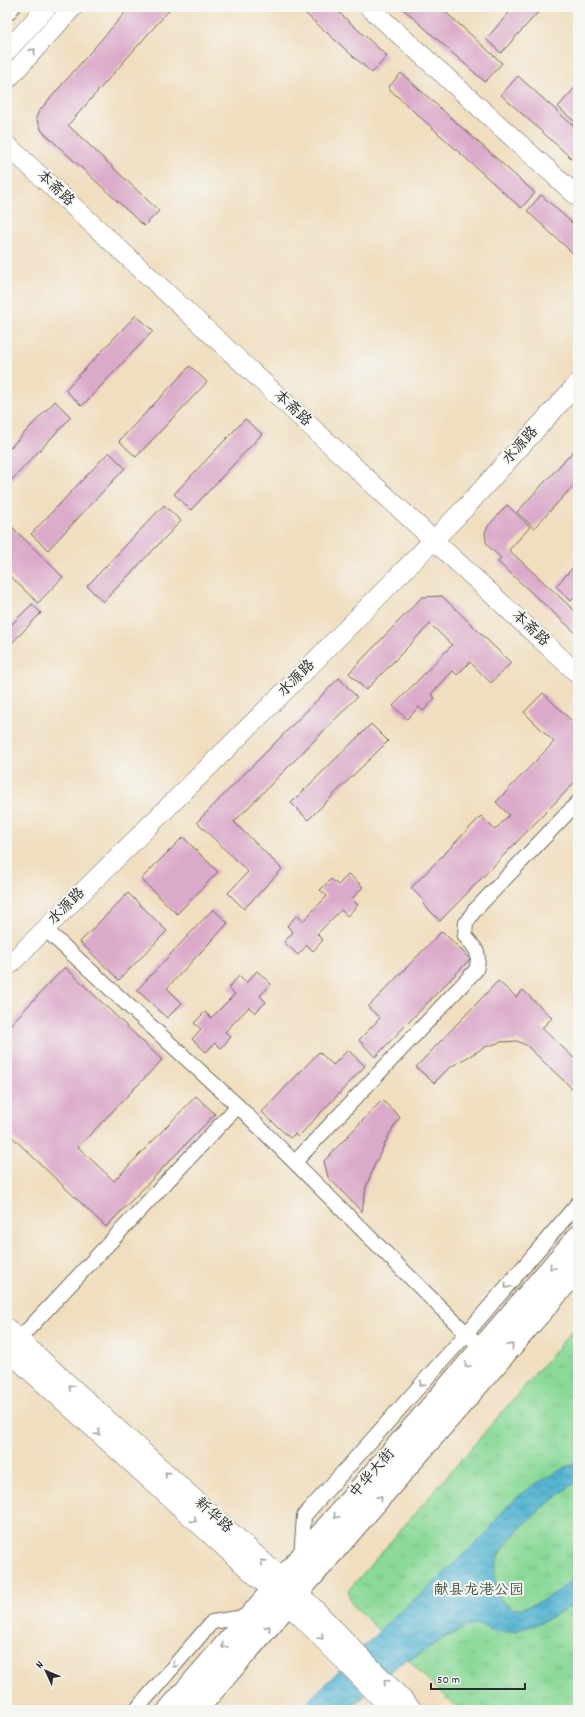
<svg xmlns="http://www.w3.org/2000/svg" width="585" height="1717" font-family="Dekko,'LXGW WenKai TC',sans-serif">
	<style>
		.grass { fill: url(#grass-tufts); stroke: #5a8262 }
		.water { fill: url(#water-waves); stroke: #40707f }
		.building { fill: #dbaaca }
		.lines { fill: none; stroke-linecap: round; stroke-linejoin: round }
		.street-casing { stroke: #706a5f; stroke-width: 16 }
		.secondary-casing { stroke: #706a5f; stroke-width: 20 }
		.primary-casing { stroke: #706a5f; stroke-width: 24 }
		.street { stroke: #fff; stroke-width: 14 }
		.secondary { stroke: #fff; stroke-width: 19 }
		.primary { stroke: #fff; stroke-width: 22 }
		.oneway { stroke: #a0a0a0 }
		.labels { text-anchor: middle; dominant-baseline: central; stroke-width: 4; stroke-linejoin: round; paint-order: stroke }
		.street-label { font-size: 15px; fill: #2b2b2b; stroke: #f6f6f2 }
		.park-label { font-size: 15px; fill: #435646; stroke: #f6f6f2 }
	</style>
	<defs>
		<pattern id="grass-tufts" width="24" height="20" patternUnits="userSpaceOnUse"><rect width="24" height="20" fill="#8ad998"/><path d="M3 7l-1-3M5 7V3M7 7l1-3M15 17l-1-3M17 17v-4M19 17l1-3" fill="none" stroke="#77ba83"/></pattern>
		<pattern id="water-waves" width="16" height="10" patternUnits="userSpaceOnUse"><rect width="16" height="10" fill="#54b5d3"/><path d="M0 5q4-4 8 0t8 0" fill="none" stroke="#4693ab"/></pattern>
	</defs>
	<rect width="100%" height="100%" fill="#f6f6f2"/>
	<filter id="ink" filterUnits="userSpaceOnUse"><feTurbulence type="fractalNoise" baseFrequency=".025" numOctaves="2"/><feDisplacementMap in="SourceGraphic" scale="8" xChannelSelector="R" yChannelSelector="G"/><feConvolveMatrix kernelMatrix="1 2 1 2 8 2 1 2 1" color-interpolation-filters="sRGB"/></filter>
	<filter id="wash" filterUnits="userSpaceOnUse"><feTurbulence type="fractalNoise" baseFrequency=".012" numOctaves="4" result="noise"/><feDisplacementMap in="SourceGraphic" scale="16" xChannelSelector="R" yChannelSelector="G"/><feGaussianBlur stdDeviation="0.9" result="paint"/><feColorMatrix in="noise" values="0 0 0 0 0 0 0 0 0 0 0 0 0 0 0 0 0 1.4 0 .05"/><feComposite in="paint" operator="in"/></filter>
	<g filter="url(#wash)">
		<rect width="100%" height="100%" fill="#f0debf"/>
		<path class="grass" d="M 578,1324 L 578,1710 L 458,1710 L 351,1603 L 348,1591 Z"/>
		<path class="water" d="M 578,1461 L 578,1482 L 570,1486 C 547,1506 493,1542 495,1575 C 496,1583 498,1592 500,1599 L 513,1609 C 539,1607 559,1592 578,1574 L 578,1602 C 557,1614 528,1632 503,1632 C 492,1632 483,1625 473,1624 C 463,1629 453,1633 444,1638 C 428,1647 424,1656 404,1660 L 349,1710 L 301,1710 L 313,1696 L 405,1606 L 421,1595 L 489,1531 C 506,1498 546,1477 578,1461 Z"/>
		<g id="blocks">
			<g class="building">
				<path d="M 130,7 L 172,7 L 68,125 L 159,211 L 144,226 L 42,131 L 36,118 L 39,111 Z"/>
				<path d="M 298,7 L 333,7 L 387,56 L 372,73 Z"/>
				<path d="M 401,7 L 440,7 L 502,63 L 485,82 Z"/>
				<path d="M 514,7 L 543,7 L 501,53 L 486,39 Z"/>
				<path d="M 401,73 L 535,193 L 521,208 L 388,88 Z"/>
				<path d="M 518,76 L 578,130 L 578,164 L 501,95 Z"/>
				<path d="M 578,84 L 578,116 L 574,121 L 558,107 Z"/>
				<path d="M 541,195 L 578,228 L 578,258 L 527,211 Z"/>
				<path d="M 136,315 L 153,331 L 82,406 L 65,390 Z"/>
				<path d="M 190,366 L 207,382 L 136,457 L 119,441 Z"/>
				<path d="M 55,401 L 71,417 L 7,485 L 7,451 Z"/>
				<path d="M 245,419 L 262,434 L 191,510 L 174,494 Z"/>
				<path d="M 578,446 L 578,481 L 534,528 L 517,512 Z"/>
				<path d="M 109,452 L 125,468 L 48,550 L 31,534 Z"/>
				<path d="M 164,505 L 181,521 L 103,602 L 87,586 Z"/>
				<path d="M 507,505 L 530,527 L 509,550 L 578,614 L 578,635 L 498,562 L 501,558 L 489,547 L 486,541 L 485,532 L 488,526 Z"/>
				<path d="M 7,522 L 63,577 L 38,603 L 7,573 Z"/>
				<path d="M 578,562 L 578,593 L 571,601 L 556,586 Z"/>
				<path d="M 442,596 L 511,663 L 491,683 L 470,662 L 457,675 L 453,671 L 431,694 L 435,698 L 423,711 L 419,707 L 407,719 L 393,706 L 452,645 L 430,624 L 366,690 L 349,673 L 422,597 Z"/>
				<path d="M 32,604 L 41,613 L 7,648 L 7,629 Z"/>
				<path d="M 339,678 L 357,697 L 234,822 L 282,869 L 244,909 L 228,893 L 248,872 L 197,822 Z"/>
				<path d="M 543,693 L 578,727 L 578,779 L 440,921 L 423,904 L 425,902 L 411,888 L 481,816 L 495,830 L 509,815 L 496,802 L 554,742 L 524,712 Z"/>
				<path d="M 371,724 L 388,741 L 308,820 L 291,803 Z"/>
				<path d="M 183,837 L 218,872 L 177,914 L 141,879 Z"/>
				<path d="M 349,874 L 363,887 L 352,899 L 358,905 L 347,916 L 341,910 L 317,934 L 323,940 L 313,951 L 307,945 L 298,955 L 284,942 L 293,932 L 287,926 L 297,915 L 303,921 L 327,896 L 320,890 L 331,879 L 338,885 Z"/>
				<path d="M 128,893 L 167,931 L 119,980 L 80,942 Z"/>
				<path d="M 213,909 L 228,923 L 167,988 L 182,1003 L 167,1018 L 137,990 Z"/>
				<path d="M 442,931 L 470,959 L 375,1057 L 359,1040 L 380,1018 L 368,1007 Z"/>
				<path d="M 65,967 L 162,1060 L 78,1147 L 114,1181 L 196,1096 L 215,1114 L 106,1227 L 7,1132 L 7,1028 Z"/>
				<path d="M 257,971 L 271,984 L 260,996 L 266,1002 L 255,1013 L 249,1007 L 225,1032 L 231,1037 L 221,1048 L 215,1043 L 206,1052 L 192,1039 L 201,1029 L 194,1023 L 205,1012 L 211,1018 L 235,994 L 228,988 L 239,976 L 246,983 Z"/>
				<path d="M 498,981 L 516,997 L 523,990 L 552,1018 L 542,1028 L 578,1062 L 578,1094 L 526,1045 L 517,1041 L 501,1042 L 485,1047 L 449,1068 L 434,1083 L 416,1067 Z"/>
				<path d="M 348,1050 L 365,1066 L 298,1137 L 295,1134 L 290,1138 L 262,1112 L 319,1052 L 333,1065 Z"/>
				<path d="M 382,1100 L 400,1117 L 390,1133 L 375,1164 L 366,1187 L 362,1212 L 328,1177 L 324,1161 Z"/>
			</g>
		</g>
	</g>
	<g filter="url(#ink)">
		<use href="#blocks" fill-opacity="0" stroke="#706a5f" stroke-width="1"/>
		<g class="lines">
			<g class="street-casing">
				<g id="street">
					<path d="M 7,14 L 13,7"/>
					<path d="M 45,929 L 238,1106 L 482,1349"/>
					<path d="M 295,1162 L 476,970 C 481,952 476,949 465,936 L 466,923 L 474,911 L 578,802"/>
					<path d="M 19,1339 L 238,1106"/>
					<path d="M 301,1558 L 304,1516 L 467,1333 L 578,1203"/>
					<path d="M 136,1710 L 212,1622 L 250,1616"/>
				</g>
			</g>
			<g class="secondary-casing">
				<g id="secondary">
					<path d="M 369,7 L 578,197"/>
					<path d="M 7,51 L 47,7"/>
					<path d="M 7,80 L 73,7"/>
					<path d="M 7,145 L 578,674"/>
					<path d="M 7,967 L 304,672 L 465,508 L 578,383"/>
					<path d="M 7,1328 L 312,1606 L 413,1710"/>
					<path d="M 7,1350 L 301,1617 L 392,1710"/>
				</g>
			</g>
			<g class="primary-casing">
				<g id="primary">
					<path d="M 169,1710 L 578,1237"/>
					<path d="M 196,1710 L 578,1269"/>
				</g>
			</g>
			<use href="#street" class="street"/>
			<use href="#secondary" class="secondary"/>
			<use href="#primary" class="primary"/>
		</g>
		<defs><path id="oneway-chevron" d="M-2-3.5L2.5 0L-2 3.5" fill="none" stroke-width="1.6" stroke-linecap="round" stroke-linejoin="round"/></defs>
		<g class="oneway">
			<use href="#oneway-chevron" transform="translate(33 51) rotate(-48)"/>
			<use href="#oneway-chevron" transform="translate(552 1267) rotate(131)"/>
			<use href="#oneway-chevron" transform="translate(507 1286) rotate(130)"/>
			<use href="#oneway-chevron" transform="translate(511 1346) rotate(-49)"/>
			<use href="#oneway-chevron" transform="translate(467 1365) rotate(131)"/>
			<use href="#oneway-chevron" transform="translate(422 1384) rotate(132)"/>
			<use href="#oneway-chevron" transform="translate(71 1387) rotate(-138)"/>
			<use href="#oneway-chevron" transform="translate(98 1433) rotate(42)"/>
			<use href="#oneway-chevron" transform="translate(167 1474) rotate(-138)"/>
			<use href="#oneway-chevron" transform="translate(380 1498) rotate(-49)"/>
			<use href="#oneway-chevron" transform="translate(336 1516) rotate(131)"/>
			<use href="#oneway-chevron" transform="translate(194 1520) rotate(42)"/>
			<use href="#oneway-chevron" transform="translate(263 1562) rotate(-138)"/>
			<use href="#oneway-chevron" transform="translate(268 1628) rotate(-49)"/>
			<use href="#oneway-chevron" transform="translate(321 1637) rotate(46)"/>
			<use href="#oneway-chevron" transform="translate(224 1646) rotate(131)"/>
			<use href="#oneway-chevron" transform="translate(175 1665) rotate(131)"/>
			<use href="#oneway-chevron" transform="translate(386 1682) rotate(-134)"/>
		</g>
	</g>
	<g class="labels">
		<g class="street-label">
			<text transform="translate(55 189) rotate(43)">本斋路</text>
			<text transform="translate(292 409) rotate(43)">本斋路</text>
			<text transform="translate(521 446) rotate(-48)">水源路</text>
			<text transform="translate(530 629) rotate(43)">本斋路</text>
			<text transform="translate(297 679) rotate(-45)">水源路</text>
			<text transform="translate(67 907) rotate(-45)">水源路</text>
			<text transform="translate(373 1474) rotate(-49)">中华大街</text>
			<text transform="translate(213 1516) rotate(42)">新华路</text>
		</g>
		<g class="park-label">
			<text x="479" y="1591">献县龙港公园</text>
		</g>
	</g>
	<rect width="585" height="1717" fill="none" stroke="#f6f6f2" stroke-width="24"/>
	<g transform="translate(46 1671) rotate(314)" stroke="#f6f6f2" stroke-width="3" paint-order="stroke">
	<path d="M0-3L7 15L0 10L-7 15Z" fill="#2b2b2b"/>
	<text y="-6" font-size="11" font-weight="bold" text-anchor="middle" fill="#2b2b2b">N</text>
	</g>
	<path d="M431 1683v6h94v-6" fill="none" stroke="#2b2b2b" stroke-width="2"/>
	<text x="437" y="1683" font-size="12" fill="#2b2b2b" stroke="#f6f6f2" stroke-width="3" paint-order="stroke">50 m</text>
</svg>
